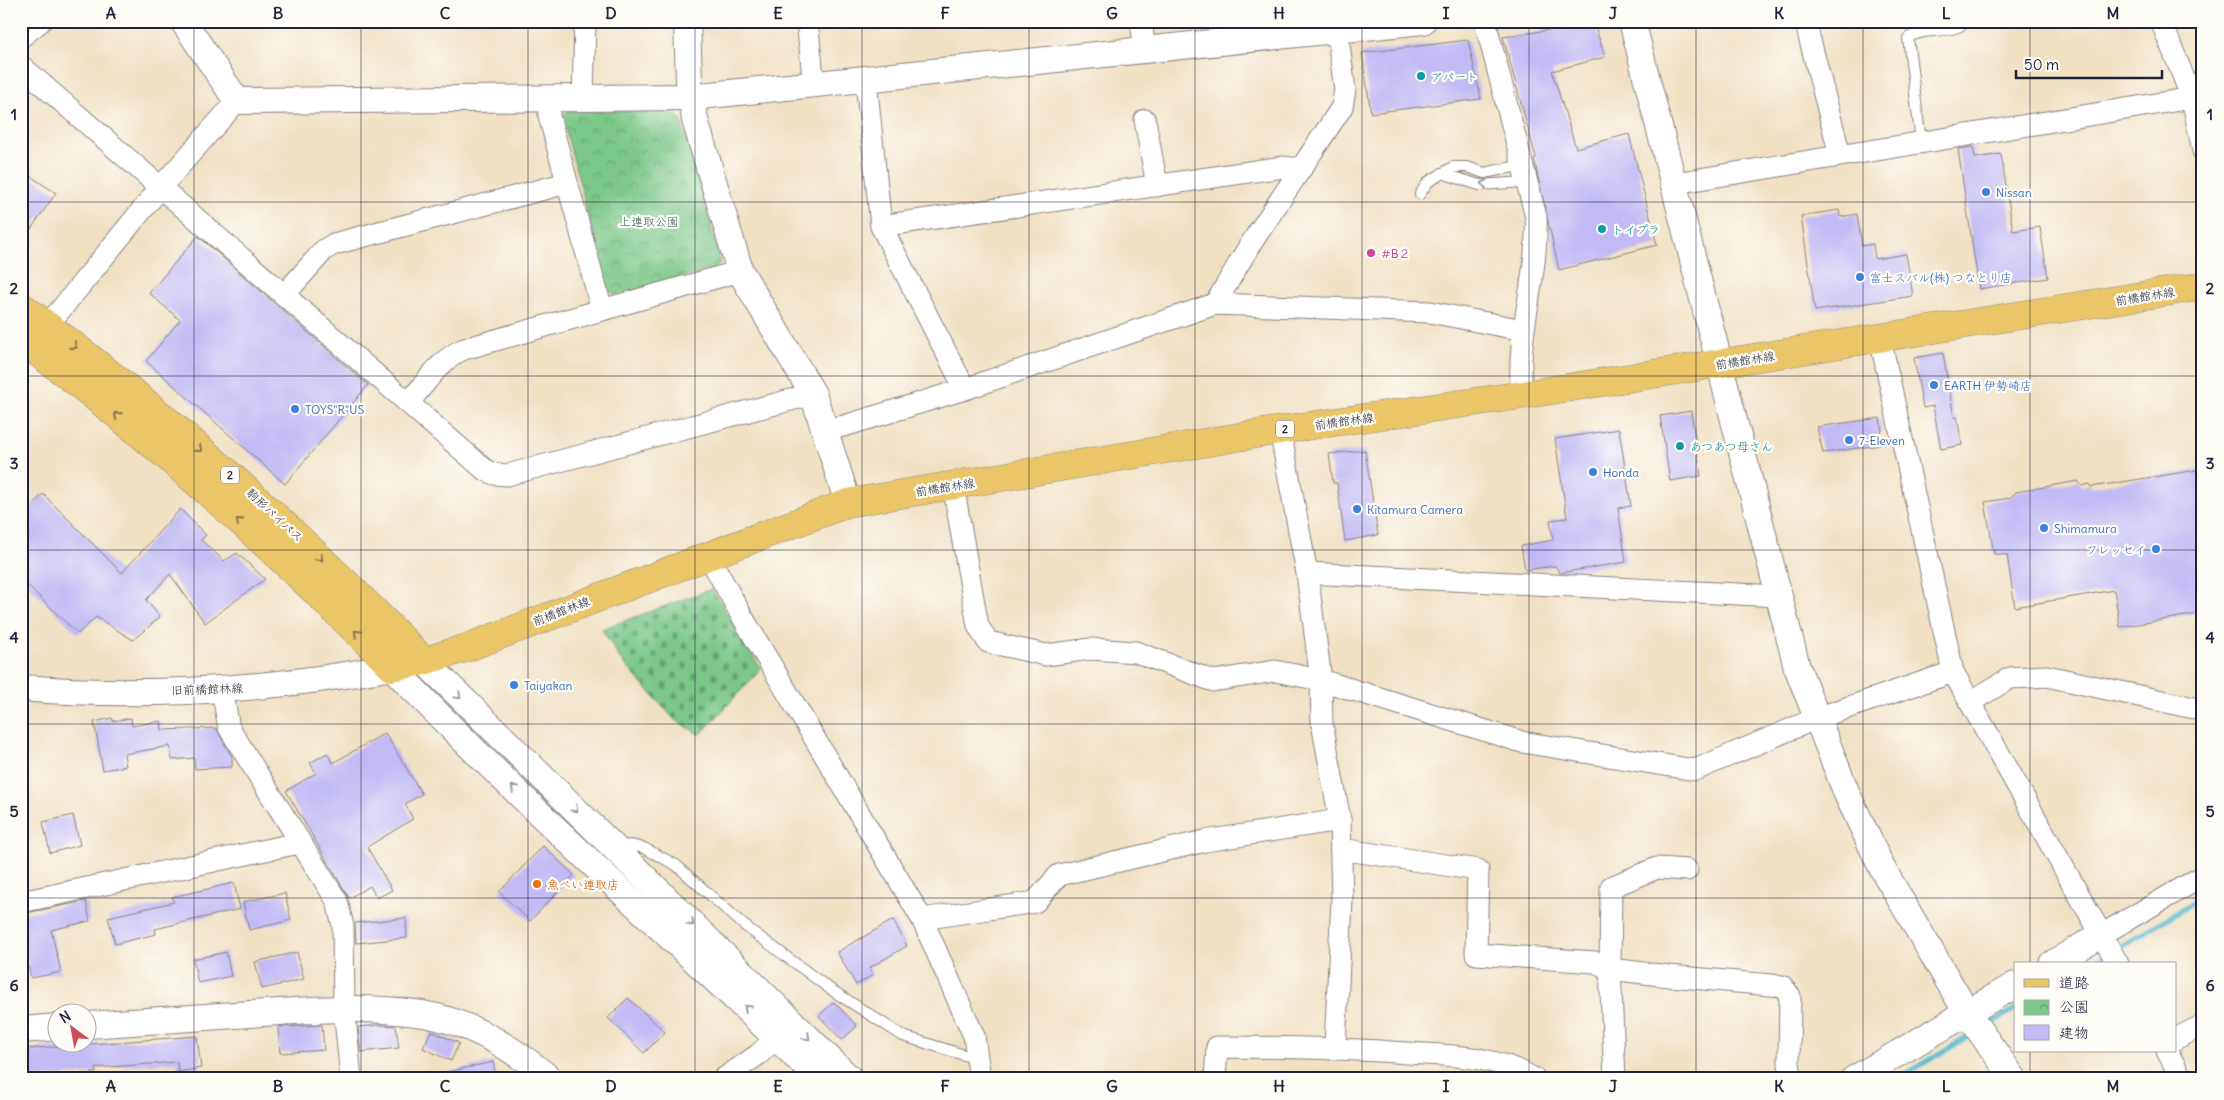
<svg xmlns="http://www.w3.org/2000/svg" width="2224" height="1100" font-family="Delius,'Klee One',sans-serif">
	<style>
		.cemetery { fill: url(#cemetery-stones); stroke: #4e7562 }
		.park { fill: url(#park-crowns); stroke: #4e7562 }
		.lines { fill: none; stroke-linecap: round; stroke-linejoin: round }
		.stream { stroke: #51b8cf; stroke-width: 5.5 }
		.building { fill: #c1baf5 }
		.service-casing { stroke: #89827f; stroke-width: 12 }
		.minor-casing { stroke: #89827f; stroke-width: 23 }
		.tertiary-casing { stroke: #89827f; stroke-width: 28 }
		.primary-casing { stroke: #89827f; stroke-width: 29 }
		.service { stroke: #fff; stroke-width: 10 }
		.minor { stroke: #fff; stroke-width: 21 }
		.tertiary { stroke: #fff; stroke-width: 26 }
		.primary { stroke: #ebc669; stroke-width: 28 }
		.oneway { stroke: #9c9ca7 }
		.oneway2 { stroke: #867452 }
		.grid { fill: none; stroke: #22223b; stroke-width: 1; stroke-opacity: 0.55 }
		.culture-dot { fill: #0f9aa8; stroke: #fdfcf7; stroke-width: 2 }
		.shop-dot { fill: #3f7fe0; stroke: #fdfcf7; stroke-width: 2 }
		.hotel-dot { fill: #d1479c; stroke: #fdfcf7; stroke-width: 2 }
		.food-dot { fill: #e8710a; stroke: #fdfcf7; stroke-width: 2 }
		.labels { text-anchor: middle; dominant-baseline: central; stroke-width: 4.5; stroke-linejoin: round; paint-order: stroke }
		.shield { fill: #fdfcf7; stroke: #646373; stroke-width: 1 }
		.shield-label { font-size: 11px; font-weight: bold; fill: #22223b }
		.culture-label { font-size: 12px; fill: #0d838f; stroke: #fdfcf7; text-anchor: start }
		.shop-label { font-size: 12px; fill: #366cbe; stroke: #fdfcf7; text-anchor: start }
		.park-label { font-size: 12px; fill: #415c56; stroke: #fdfcf7 }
		.hotel-label { font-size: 12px; fill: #b23c85; stroke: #fdfcf7; text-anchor: start }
		.street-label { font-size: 12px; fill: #22223b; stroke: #fdfcf7 }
		.food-label { font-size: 12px; fill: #c56008; stroke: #fdfcf7; text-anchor: start }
		.neatline { fill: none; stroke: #22223b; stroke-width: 2 }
		.grid-label { font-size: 16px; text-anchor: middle; font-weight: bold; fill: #22223b }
	</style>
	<defs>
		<pattern id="cemetery-stones" width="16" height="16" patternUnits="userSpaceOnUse" patternTransform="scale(1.25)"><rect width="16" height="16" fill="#7bc888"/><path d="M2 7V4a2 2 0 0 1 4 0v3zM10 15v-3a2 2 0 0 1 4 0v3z" fill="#64a270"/></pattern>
		<pattern id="park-crowns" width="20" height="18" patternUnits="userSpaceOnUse" patternTransform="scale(1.25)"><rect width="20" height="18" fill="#7bc888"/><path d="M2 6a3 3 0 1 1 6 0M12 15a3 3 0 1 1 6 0" fill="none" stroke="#64a270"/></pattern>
	</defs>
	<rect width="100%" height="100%" fill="#fdfcf7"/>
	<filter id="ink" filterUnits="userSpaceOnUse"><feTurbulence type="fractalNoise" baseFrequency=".02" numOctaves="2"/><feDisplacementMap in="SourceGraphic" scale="10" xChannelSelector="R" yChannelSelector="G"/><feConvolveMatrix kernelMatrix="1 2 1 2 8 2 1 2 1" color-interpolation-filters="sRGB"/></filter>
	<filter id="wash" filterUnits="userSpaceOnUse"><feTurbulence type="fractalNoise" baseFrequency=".0096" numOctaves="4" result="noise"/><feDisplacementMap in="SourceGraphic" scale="20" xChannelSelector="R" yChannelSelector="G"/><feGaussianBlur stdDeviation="1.12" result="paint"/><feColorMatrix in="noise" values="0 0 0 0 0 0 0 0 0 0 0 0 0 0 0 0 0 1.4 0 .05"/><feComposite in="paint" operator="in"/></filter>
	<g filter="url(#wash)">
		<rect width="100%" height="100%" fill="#f0e1c3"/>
		<path class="cemetery" d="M 712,589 L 761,669 L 700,735 L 674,719 L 621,660 L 602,629 Z"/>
		<path class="park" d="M 567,111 L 670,111 L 681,119 L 721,263 L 716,268 L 616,295 L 608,290 L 562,117 Z"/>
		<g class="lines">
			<g class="stream">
				<path d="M 2091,964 L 2203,897"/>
				<path d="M 1985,1027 L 2015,1009"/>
				<path d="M 1897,1079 L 1973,1034"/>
			</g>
		</g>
		<g id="blocks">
			<g class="building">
				<path d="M 1594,23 L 1605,57 L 1552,71 L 1576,148 L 1629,134 L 1657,245 L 1559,270 L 1534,159 L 1536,158 L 1503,37 Z"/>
				<path d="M 1468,40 L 1481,99 L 1371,113 L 1362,53 Z"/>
				<path d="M 1973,147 L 1975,158 L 2001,154 L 2013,231 L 2040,227 L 2048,278 L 1979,289 L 1958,149 Z"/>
				<path d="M 21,170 L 56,193 L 31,229 L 21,222 Z"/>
				<path d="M 1839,210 L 1840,217 L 1857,214 L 1862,246 L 1873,244 L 1875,259 L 1906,254 L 1913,296 L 1815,311 L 1801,216 Z"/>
				<path d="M 198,236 L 368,385 L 285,484 L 146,361 L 180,320 L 149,293 Z"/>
				<path d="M 1943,353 L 1954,417 L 1957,417 L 1962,445 L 1941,449 L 1933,406 L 1923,408 L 1914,358 Z"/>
				<path d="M 1691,411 L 1701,476 L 1670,481 L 1660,416 Z"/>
				<path d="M 1880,418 L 1882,431 L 1877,435 L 1880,445 L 1823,453 L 1817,427 Z"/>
				<path d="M 1619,429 L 1631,506 L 1618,508 L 1626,562 L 1560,573 L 1555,566 L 1525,570 L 1521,546 L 1553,540 L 1550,520 L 1567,518 L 1555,439 Z"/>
				<path d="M 1365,450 L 1378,535 L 1345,541 L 1337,483 L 1333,483 L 1329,454 Z"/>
				<path d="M 2203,469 L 2203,613 L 2120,627 L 2114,590 L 2015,607 L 2007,555 L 1994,554 L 1985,502 L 2010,498 L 2016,492 L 2078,481 L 2082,486 L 2090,484 L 2091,487 Z"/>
				<path d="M 43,494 L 122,573 L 180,509 L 206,535 L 201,540 L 224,561 L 237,553 L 265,579 L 205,623 L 170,574 L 146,600 L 160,617 L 133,640 L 96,617 L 78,634 L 21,579 L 21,516 Z"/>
				<path d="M 112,718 L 113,721 L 131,718 L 132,726 L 161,721 L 162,730 L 216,728 L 232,757 L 232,767 L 195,769 L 194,758 L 172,760 L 170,746 L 124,754 L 126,766 L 103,770 L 94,722 Z"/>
				<path d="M 385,733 L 422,794 L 405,804 L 413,819 L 367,847 L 392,890 L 377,898 L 370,886 L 349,898 L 286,791 L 316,773 L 310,763 L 327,753 L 333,763 Z"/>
				<path d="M 73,815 L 80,845 L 50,853 L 43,822 Z"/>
				<path d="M 543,846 L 574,875 L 530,921 L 499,892 Z"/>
				<path d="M 234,883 L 240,909 L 155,929 L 156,934 L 115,944 L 108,917 L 174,902 L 172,897 Z"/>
				<path d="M 285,893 L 291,920 L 249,930 L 243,902 Z"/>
				<path d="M 86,901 L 90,921 L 51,930 L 61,972 L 31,978 L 21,935 L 21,914 Z"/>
				<path d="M 406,918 L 407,938 L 356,943 L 355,923 Z"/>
				<path d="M 893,920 L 907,946 L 869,968 L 873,975 L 856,985 L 837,952 Z"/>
				<path d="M 226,952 L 231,976 L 198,983 L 193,959 Z"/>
				<path d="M 297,952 L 304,979 L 262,989 L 255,962 Z"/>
				<path d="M 628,998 L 665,1032 L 644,1053 L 608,1018 Z"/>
				<path d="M 834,1002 L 857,1026 L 842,1040 L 819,1016 Z"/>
				<path d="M 322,1025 L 324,1050 L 280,1053 L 278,1027 Z"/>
				<path d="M 379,1025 L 396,1026 L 399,1048 L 361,1052 L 358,1027 Z"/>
				<path d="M 431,1031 L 459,1043 L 451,1061 L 423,1048 Z"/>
				<path d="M 197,1036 L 201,1068 L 178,1072 L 177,1062 L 96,1068 L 96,1073 L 28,1078 L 26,1049 Z"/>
				<path d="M 493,1062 L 497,1079 L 447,1079 L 447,1072 Z"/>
			</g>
		</g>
	</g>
	<g filter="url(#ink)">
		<use href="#blocks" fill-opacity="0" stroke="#89827f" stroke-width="1"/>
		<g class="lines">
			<g class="service-casing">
				<g id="service">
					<path d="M 1921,142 L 1908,38 C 1924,26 1953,36 1967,21"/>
					<path d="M 1442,173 L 1479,185 L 1527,182"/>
					<path d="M 1420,194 L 1428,182 L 1453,167 L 1467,167 L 1484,173 L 1523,165"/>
					<path d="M 618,847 L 631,845 L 644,848 L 676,865 L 745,926 L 830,989 L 903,1036 L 977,1059"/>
				</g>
			</g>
			<g class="minor-casing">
				<g id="minor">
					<path d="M 807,21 L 814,85"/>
					<path d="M 1141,21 L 1145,51"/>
					<path d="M 1485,21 L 1536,217 C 1539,277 1515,335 1522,395"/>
					<path d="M 1805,21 L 1840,155"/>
					<path d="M 2161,21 L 2192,98 L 2203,151"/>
					<path d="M 21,37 L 41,21"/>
					<path d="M 21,66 L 484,469 L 494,474 L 507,475 L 813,394"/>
					<path d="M 866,80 L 881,226 L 965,389"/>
					<path d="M 549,99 L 549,116 L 602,310"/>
					<path d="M 583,99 L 585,21"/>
					<path d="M 1145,120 L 1157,186"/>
					<path d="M 1675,183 L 2192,98"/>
					<path d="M 881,226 L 1283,167 L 1301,169"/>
					<path d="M 284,295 L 324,250 L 334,244 L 567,183"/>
					<path d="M 1215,304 L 1248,248 L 1342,107 L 1345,90 L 1337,30"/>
					<path d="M 48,325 L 160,188 L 237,101"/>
					<path d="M 1880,338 L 1953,672 L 2118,964"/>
					<path d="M 409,402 C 426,383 440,359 464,349 L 740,271"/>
					<path d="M 825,429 L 844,426 L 965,389 L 1215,304 L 1430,312 L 1523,330"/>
					<path d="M 1280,430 L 1307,573 L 1321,680 L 1322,723 L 1340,820 L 1342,900 L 1335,1047"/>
					<path d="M 953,485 L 978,626 L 988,642 L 1046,655 L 1091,649 L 1136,652 L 1213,681 L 1275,671 L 1321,680 L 1522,742 L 1695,770 L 1817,718 L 1953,672"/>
					<path d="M 708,555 L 743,618 L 922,919 L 974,1036 L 980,1079"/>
					<path d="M 1307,573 L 1778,596"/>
					<path d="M 222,690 L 229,728 L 337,901 L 343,926 L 344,1007 L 351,1079"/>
					<path d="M 1970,702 L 2010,678 L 2047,676 L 2203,710"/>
					<path d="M 1341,849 L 1478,870 L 1476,954 L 1595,962 L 1610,969 L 1669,976 L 1782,986 L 1790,996 L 1789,1064 L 1792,1079"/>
					<path d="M 21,902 L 299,843"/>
					<path d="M 922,919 L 1035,902 L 1059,875 L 1205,841 L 1340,820"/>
					<path d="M 2101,935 L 2203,876"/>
					<path d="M 2175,1039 L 2203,1025"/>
					<path d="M 2167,1051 L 2182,1079"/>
					<path d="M 723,1079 L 759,1054 L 777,1037"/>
					<path d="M 1215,1079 L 1217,1047 C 1280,1047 1343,1048 1407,1053 C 1453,1056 1495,1055 1535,1079"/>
					<path d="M 1615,1079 L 1610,969 L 1611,887 L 1657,868 L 1687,870"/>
				</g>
			</g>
			<g class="tertiary-casing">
				<g id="tertiary">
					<path d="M 183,21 L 237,101 L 691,97 L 1423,21"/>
					<path d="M 687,21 L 689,81 L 695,120 L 740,271 L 813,394 L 848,503"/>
					<path d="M 1632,21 L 1797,667 L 1847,794 L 1882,868 L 1967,1013 L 2014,1079"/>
					<path d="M 424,661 L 850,1079"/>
					<path d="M 21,688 C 145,698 270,690 392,667 C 529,810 678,941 819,1079"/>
					<path d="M 2052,964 L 2101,935"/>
					<path d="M 88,1025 C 142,1021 196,1018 250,1014 C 308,1010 365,1005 423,1014 C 471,1022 514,1049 550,1079"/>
					<path d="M 21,1030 L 58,1027"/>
					<path d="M 1854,1079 L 2015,985"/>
				</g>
			</g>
			<g class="primary-casing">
				<g id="primary">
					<path d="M 21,306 C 166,411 299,533 424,661"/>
					<path d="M 21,340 C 154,438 276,550 392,667 L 424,661 L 466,648 L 848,503 L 1280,430 L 1522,395 L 2203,286"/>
				</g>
			</g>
			<use href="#service" class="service"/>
			<use href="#minor" class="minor"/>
			<use href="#tertiary" class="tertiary"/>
			<use href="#primary" class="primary"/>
		</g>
		<defs><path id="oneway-chevron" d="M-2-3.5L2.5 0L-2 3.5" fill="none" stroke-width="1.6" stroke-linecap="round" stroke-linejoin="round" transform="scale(1.25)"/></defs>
		<g class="oneway">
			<use href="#oneway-chevron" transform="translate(1484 184) rotate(-176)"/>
			<use href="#oneway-chevron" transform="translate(458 696) rotate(45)"/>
			<use href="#oneway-chevron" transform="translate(514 788) rotate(-136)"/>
			<use href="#oneway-chevron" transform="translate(575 809) rotate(44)"/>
			<use href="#oneway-chevron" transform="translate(691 923) rotate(44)"/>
			<use href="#oneway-chevron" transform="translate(747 1008) rotate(-136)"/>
			<use href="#oneway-chevron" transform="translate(807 1037) rotate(44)"/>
		</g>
		<g class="oneway2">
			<use href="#oneway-chevron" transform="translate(74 346) rotate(39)"/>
			<use href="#oneway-chevron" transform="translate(117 415) rotate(-140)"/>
			<use href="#oneway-chevron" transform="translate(199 449) rotate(40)"/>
			<use href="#oneway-chevron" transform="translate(239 521) rotate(-138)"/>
			<use href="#oneway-chevron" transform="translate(320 558) rotate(44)"/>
			<use href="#oneway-chevron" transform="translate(357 633) rotate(-135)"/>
		</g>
	</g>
	<path class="grid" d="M 194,21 L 194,1079M 361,21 L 361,1079M 528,21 L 528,1079M 695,21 L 695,1079M 862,21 L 862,1079M 1029,21 L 1029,1079M 1195,21 L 1195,1079M 1362,21 L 1362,1079M 1529,21 L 1529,1079M 1696,21 L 1696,1079M 1863,21 L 1863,1079M 2030,21 L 2030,964M 21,202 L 2203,202M 21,376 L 2203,376M 21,550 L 2203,550M 21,724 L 2203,724M 21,898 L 2203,898M 2030,1051 L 2030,1079"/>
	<g class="culture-dot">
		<circle cx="1421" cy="76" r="5"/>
		<circle cx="1602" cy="229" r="5"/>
		<circle cx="1680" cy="446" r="5"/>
	</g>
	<g class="shop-dot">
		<circle cx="1986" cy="192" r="5"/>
		<circle cx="1860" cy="277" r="5"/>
		<circle cx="1934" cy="385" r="5"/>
		<circle cx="295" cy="409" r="5"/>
		<circle cx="1849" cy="440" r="5"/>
		<circle cx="1593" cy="472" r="5"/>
		<circle cx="1357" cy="509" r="5"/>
		<circle cx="2044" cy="528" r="5"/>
		<circle cx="2156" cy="549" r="5"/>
		<circle cx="514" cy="685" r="5"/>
	</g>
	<circle class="hotel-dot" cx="1371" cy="253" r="5"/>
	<circle class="food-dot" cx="537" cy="884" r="5"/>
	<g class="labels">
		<g class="shield">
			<rect x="1276" y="420.5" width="18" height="17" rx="4"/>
			<rect x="221" y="466.5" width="18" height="17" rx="4"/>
		</g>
		<g class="shield-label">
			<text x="1285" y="429">2</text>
			<text x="230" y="475">2</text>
		</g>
		<g class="culture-label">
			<text x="1431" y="76">アパート</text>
			<text x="1612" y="229">トイプラ</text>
			<text x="1690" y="446">あつあつ母さん</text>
		</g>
		<g class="shop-label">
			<text x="1996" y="192">Nissan</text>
			<text x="1870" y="277">富士スバル(株) つなとり店</text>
			<text x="1944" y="385">EARTH 伊勢崎店</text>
			<text x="305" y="409">TOYS"R"US</text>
			<text x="1859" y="440">7-Eleven</text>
			<text x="1603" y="472">Honda</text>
			<text x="1367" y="509">Kitamura Camera</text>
			<text x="2054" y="528">Shimamura</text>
			<text x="2146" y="549" text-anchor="end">フレッセイ</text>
			<text x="524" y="685">Taiyakan</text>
		</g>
		<g class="park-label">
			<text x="649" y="221">上連取公園</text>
		</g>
		<g class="hotel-label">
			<text x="1381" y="253">#B２</text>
		</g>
		<g class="street-label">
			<text transform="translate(2145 296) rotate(-9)">前橋館林線</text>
			<text transform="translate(1745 360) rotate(-9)">前橋館林線</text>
			<text transform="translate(1344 421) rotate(-8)">前橋館林線</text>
			<text transform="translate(945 487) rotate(-9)">前橋館林線</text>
			<text transform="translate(275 515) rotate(43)">駒形バイパス</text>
			<text transform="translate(561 611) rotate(-21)">前橋館林線</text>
			<text transform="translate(207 689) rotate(-2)">旧前橋館林線</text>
		</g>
		<g class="food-label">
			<text x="547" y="884">魚べい連取店</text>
		</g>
	</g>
	<rect width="2224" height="1100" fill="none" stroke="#fdfcf7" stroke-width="55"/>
	<rect x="2014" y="962" width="162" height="90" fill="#fdfcf7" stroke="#a5a5ac"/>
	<rect x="2024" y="979" width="25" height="8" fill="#ebc669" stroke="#a5a5ac"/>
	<text x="2059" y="988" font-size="15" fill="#22223b">道路</text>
	<rect x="2024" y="1000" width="25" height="15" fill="url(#park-crowns)" stroke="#a5a5ac"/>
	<text x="2059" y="1012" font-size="15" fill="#22223b">公園</text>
	<rect x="2024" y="1025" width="25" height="15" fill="#c1baf5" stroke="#a5a5ac"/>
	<text x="2059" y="1038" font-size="15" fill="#22223b">建物</text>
	<g transform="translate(72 1028) rotate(328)"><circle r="24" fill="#fdfcf7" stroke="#a5a5ac"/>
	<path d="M0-4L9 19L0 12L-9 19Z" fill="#d1495b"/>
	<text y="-8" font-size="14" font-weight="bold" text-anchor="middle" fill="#22223b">N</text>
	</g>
	<path d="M2016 70v8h146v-8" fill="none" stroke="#22223b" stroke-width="2.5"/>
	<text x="2024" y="70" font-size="15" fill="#22223b" stroke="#fdfcf7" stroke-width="4" paint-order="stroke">50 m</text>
	<rect x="28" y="28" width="2168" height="1044" class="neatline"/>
	<g class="grid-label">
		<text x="111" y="19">A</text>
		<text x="278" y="19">B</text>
		<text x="445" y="19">C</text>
		<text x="611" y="19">D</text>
		<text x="778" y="19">E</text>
		<text x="945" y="19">F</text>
		<text x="1112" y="19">G</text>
		<text x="1279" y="19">H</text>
		<text x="1446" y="19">I</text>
		<text x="1613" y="19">J</text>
		<text x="1779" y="19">K</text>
		<text x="1946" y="19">L</text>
		<text x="2113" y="19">M</text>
		<text x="14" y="120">1</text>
		<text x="2210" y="120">1</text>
		<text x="14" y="294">2</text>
		<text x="2210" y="294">2</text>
		<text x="14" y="469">3</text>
		<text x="2210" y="469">3</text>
		<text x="14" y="643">4</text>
		<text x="2210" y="643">4</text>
		<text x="14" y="817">5</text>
		<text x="2210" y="817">5</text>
		<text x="14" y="991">6</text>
		<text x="2210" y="991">6</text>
		<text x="111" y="1092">A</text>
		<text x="278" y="1092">B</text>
		<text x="445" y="1092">C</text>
		<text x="611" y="1092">D</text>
		<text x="778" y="1092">E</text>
		<text x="945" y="1092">F</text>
		<text x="1112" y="1092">G</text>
		<text x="1279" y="1092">H</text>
		<text x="1446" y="1092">I</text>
		<text x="1613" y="1092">J</text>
		<text x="1779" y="1092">K</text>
		<text x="1946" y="1092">L</text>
		<text x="2113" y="1092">M</text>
	</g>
</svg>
